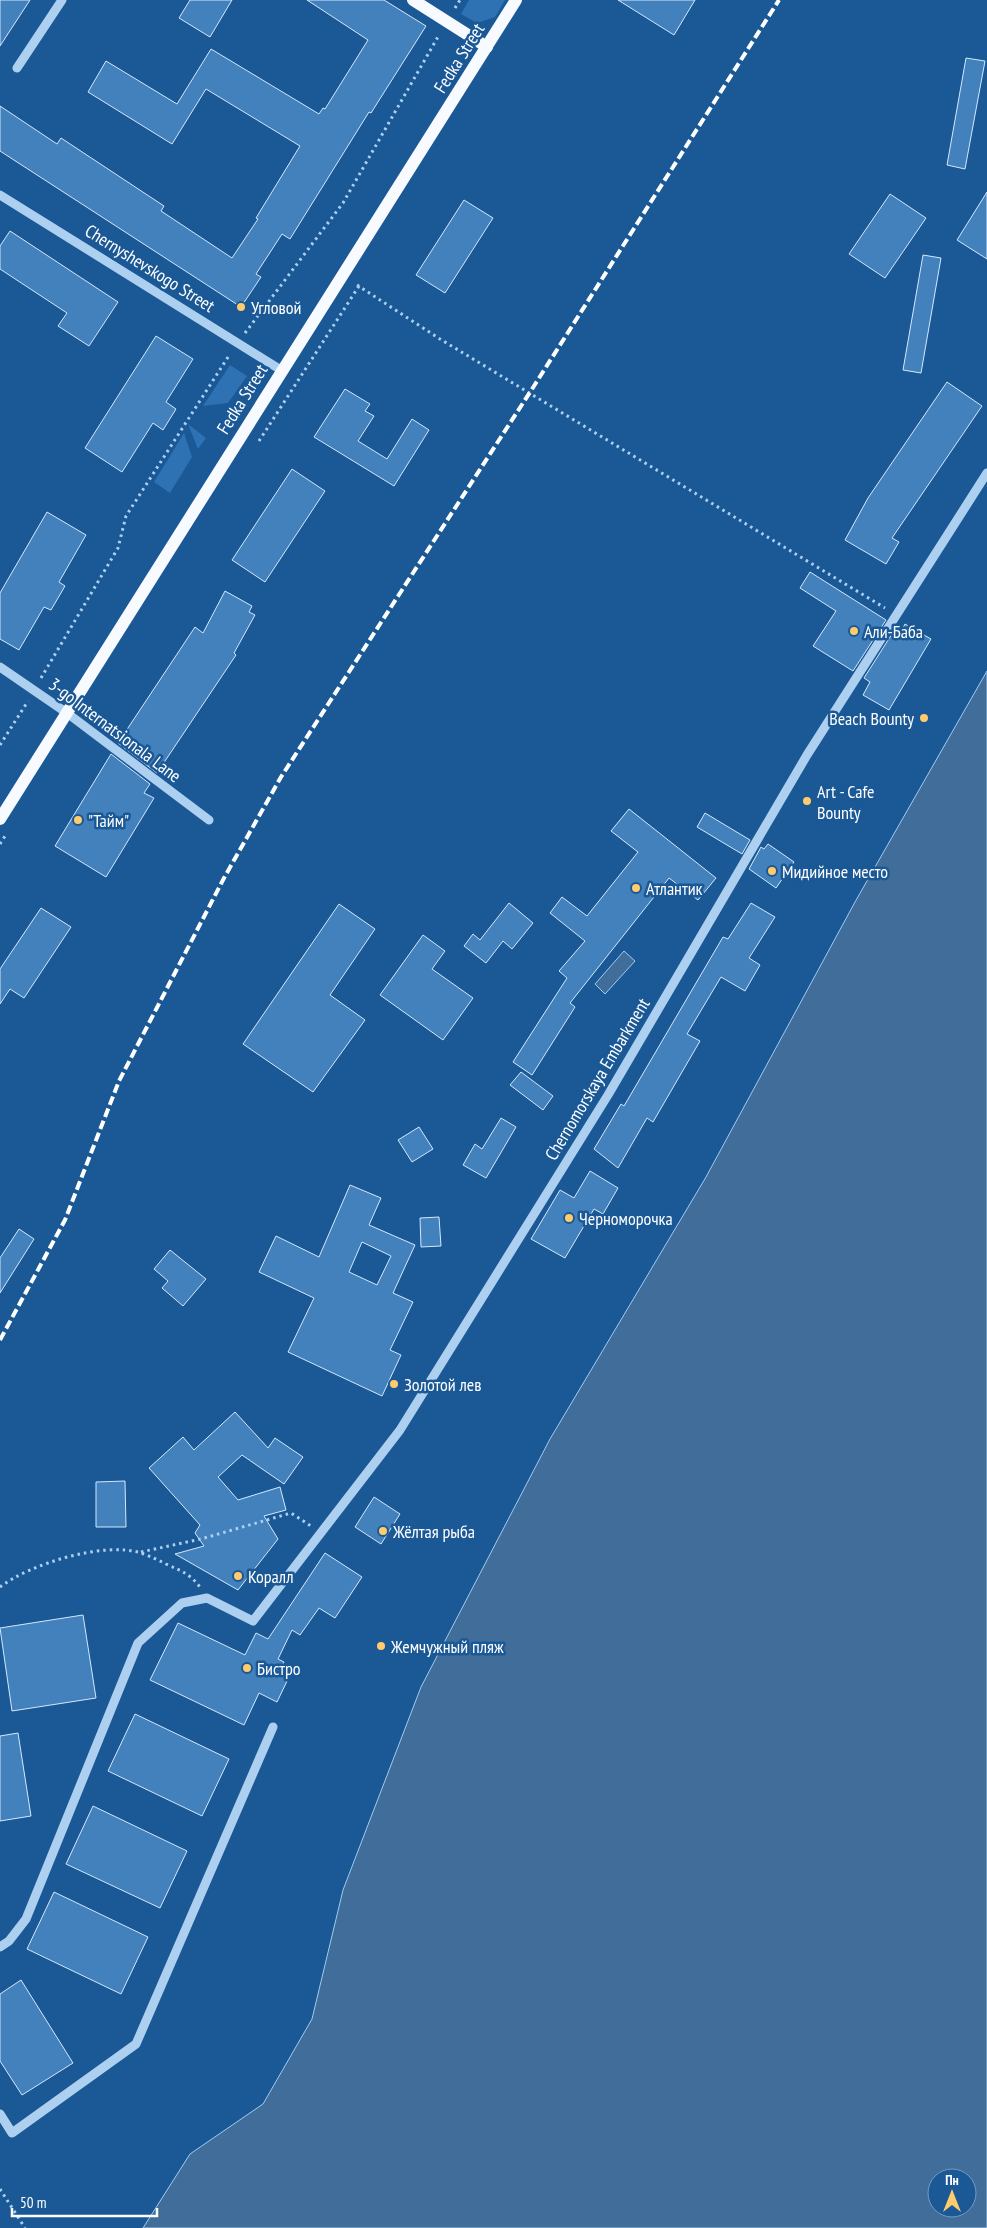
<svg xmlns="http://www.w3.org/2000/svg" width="987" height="2228" font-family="'PT Sans Narrow',sans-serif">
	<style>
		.green { fill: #2e72b4 }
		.water { fill: #406d99; stroke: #a0ccf2; fill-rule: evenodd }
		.building { fill: #4381bd; stroke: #d4e8fb; fill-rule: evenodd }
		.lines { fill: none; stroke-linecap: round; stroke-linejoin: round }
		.path { stroke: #add0f0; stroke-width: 3; stroke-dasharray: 2.5 4; stroke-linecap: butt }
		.minor { stroke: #add0f0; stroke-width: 9 }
		.major { stroke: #f7faff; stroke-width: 12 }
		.rail { stroke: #fff; stroke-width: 4; stroke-dasharray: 9 4; stroke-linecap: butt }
		.poi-dot { fill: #ffcb6d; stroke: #1a5896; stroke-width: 2 }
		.labels { text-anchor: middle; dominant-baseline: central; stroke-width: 5; stroke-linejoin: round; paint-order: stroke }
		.street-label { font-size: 18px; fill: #fff; stroke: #1a5896 }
		.poi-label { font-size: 18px; fill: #fff; stroke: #1a5896; text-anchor: start }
	</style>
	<rect width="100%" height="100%" fill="#1a5896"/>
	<g class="green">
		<path d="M 469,0 L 505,0 L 495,17 L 477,23 L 461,14 Z"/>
		<path d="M 230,365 L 247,376 L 228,403 L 203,406 Z"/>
		<path d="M 188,424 L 206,438 L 198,449 Z"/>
		<path d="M 184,433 L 192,457 L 170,493 L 154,482 Z"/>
	</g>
	<g class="water">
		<path d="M 987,671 L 987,2228 L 143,2228 L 190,2154 L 263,2104 L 312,2019 L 343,1890 L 421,1687 L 550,1439 L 706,1177 L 855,902 ZM 937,2178 L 967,2178 L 967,2208 L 937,2208 Z"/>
		<path d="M 624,951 L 635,961 L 605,994 L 595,984 Z"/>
	</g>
	<g class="building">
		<path d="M 0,0 L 30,0 L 0,46 Z"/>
		<path d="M 190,0 L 232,0 L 210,37 L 179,18 Z"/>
		<path d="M 307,0 L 384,0 L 426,26 L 371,113 L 369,112 L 290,239 L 282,234 L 256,274 L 261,277 L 241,307 L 0,151 L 0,106 L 57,144 L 61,138 L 164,206 L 161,211 L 232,258 L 258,219 L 256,218 L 300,146 L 206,89 L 172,144 L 88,92 L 106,61 L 177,104 L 211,49 L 319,114 L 323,108 L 325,109 L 368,40 Z"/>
		<path d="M 618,0 L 695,0 L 674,35 Z"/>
		<path d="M 966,58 L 985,61 L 965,169 L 947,165 Z"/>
		<path d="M 987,192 L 987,259 L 957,240 Z"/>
		<path d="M 890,194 L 926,218 L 885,278 L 849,254 Z"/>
		<path d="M 464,200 L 493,218 L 445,293 L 416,275 Z"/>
		<path d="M 10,231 L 118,302 L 89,346 L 58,326 L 67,313 L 0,269 L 0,246 Z"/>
		<path d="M 923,255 L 941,258 L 921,373 L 903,370 Z"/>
		<path d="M 156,336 L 193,359 L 166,402 L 176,409 L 163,430 L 153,423 L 122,472 L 85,448 Z"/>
		<path d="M 947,382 L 982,406 L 892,538 L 899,542 L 886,564 L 845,540 L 868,498 Z"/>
		<path d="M 345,389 L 370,404 L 365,411 L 374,416 L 358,441 L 387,459 L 412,419 L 429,430 L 394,486 L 314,437 Z"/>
		<path d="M 292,469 L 325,491 L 265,582 L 232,560 Z"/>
		<path d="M 47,512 L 86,535 L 59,582 L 65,586 L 51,610 L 44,607 L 19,650 L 0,639 L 0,593 Z"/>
		<path d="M 810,572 L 886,620 L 853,671 L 813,646 L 836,611 L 800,588 Z"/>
		<path d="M 225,591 L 252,606 L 249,612 L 255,615 L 234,653 L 236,655 L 157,773 L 118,743 L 195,627 L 203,633 Z"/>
		<path d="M 905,624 L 931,639 L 889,710 L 863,695 L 870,682 L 864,678 L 897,626 L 902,630 Z"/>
		<path d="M 111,754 L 150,784 L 144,793 L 154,798 L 106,877 L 55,846 Z"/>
		<path d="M 629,809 L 716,878 L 698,900 L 669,878 L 570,1003 L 575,1007 L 532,1075 L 513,1062 L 567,978 L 559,971 L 585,941 L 550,913 L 562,897 L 587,916 L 638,852 L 611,831 Z"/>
		<path d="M 705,813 L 750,840 L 742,854 L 697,827 Z"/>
		<path d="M 768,844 L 794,862 L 776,888 L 749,869 L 761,847 L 764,849 Z"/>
		<path d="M 509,903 L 533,923 L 512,949 L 503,941 L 486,963 L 464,946 L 473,934 L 480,940 Z"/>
		<path d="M 751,903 L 775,917 L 749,958 L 760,965 L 745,991 L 721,977 L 687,1034 L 700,1041 L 653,1122 L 647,1118 L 618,1168 L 594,1149 L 621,1104 L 624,1106 L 723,937 L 728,939 Z"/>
		<path d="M 339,904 L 375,929 L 330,995 L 365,1020 L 313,1092 L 243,1044 Z"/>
		<path d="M 41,908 L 71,927 L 24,998 L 10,989 L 0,1004 L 0,969 Z"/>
		<path d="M 423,935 L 445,951 L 432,969 L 473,998 L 443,1040 L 380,995 Z"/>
		<path d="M 521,1072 L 553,1096 L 543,1110 L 510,1085 Z"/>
		<path d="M 501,1118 L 516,1127 L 486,1178 L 463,1165 L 475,1144 L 482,1149 Z"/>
		<path d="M 419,1127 L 433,1149 L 412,1162 L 398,1140 Z"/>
		<path d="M 590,1171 L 618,1188 L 603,1214 L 594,1209 L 565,1258 L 531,1239 L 560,1190 L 574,1198 Z"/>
		<path d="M 350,1185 L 381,1198 L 369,1225 L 415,1245 L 393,1293 L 413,1302 L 390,1350 L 401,1355 L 382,1396 L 288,1352 L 314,1298 L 259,1272 L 276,1236 L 319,1257 ZM 362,1242 L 391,1256 L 377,1285 L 349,1272 Z"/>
		<path d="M 439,1217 L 441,1246 L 421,1247 L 420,1218 Z"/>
		<path d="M 19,1229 L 34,1239 L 0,1293 L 0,1258 Z"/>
		<path d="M 170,1250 L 206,1279 L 183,1306 L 162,1288 L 168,1281 L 154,1269 Z"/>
		<path d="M 235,1412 L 268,1448 L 275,1438 L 303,1457 L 284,1484 L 242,1455 L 218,1477 L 238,1500 L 280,1487 L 286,1510 L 264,1516 L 278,1539 L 238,1590 L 175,1554 L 204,1546 L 195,1533 L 200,1525 L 149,1468 L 183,1437 L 194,1450 Z"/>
		<path d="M 125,1481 L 126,1527 L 96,1527 L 96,1482 Z"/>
		<path d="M 374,1497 L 400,1514 L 381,1544 L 355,1527 Z"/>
		<path d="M 325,1553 L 362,1577 L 335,1618 L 319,1608 L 300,1635 L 292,1630 L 278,1659 L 284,1662 L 278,1674 L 288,1679 L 277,1702 L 259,1693 L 244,1725 L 150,1680 L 178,1623 L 245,1655 L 256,1633 L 268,1639 Z"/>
		<path d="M 83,1615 L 96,1698 L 12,1711 L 0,1628 Z"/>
		<path d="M 135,1714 L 229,1759 L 202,1816 L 108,1771 Z"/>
		<path d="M 18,1733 L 31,1816 L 0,1821 L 0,1736 Z"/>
		<path d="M 93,1806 L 187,1851 L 160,1908 L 66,1864 Z"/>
		<path d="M 54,1892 L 148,1937 L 121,1994 L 27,1949 Z"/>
		<path d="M 21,1980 L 73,2063 L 22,2095 L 0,2061 L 0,1994 Z"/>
	</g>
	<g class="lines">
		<g class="path">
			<path d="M 455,8 L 460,0"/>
			<path d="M 357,285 L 440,339 L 885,608"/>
			<path d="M 245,333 L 343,203 L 439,35"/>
			<path d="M 259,441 L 359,286"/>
			<path d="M 41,678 L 118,548 L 126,516 L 230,354"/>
			<path d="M 0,745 L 28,701"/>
			<path d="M 0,844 L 7,833"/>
			<path d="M 141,1552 L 201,1539 L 291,1513 L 311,1526"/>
			<path d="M 0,1587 C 30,1564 104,1541 141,1553 C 150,1556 158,1560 166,1564 C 181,1571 189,1573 200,1587"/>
			<path d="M 0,2189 L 25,2228"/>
		</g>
		<g class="minor">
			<path d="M 17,68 L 62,0"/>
			<path d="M 0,195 L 281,370"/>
			<path d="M 0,667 L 67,713 L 209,820"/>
			<path d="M 0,1947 L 9,1941 L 26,1919 L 138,1643 L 182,1603 L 207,1598 L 253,1621 L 400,1430 L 608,1095 L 807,755 L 987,473"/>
			<path d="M 0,2114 L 12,2133 L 136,2044 L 273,1727"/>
		</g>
		<g class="major">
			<path d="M 413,0 L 487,47"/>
			<path d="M 0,819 L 516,0"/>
		</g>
		<path class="rail" d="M 0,1340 L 65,1220 L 119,1081 L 224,878 L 281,777 L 534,386 L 779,0"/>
	</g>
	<g class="poi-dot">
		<circle cx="241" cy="307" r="5"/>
		<circle cx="854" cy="631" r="5"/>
		<circle cx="924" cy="718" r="5"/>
		<circle cx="807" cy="801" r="5"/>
		<circle cx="78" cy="820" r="5"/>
		<circle cx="772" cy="871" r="5"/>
		<circle cx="636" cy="888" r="5"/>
		<circle cx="569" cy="1218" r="5"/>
		<circle cx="394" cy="1384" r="5"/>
		<circle cx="383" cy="1531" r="5"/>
		<circle cx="238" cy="1576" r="5"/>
		<circle cx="381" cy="1646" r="5"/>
		<circle cx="247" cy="1668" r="5"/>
	</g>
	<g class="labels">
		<g class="street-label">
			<text transform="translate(459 58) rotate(-58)">Fedka Street</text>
			<text transform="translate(150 268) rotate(32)">Chernyshevskogo Street</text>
			<text transform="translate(242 399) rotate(-58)">Fedka Street</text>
			<text transform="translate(115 730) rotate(37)">3-go Internatsionala Lane</text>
			<text transform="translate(597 1079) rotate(-59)">Chernomorskaya Embarkment</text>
		</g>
		<g class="poi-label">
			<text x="251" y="307">Угловой</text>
			<text x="864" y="631">Али-Баба</text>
			<text x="914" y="718" text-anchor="end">Beach Bounty</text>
			<text x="817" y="791">Art - Cafe<tspan x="817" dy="21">Bounty</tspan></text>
			<text x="88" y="820">"Тайм"</text>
			<text x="782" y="871">Мидийное место</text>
			<text x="646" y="888">Атлантик</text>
			<text x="579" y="1218">Черноморочка</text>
			<text x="404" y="1384">Золотой лев</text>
			<text x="393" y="1531">Жёлтая рыба</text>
			<text x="248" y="1576">Коралл</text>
			<text x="391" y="1646">Жемчужный пляж</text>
			<text x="257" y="1668">Бистро</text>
		</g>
	</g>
	<g transform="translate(952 2193)"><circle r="24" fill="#1a5896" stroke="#769bc0"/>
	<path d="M0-4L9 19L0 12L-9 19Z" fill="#ffcb6d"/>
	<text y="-8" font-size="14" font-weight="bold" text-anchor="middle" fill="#ffffff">Пн</text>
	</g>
	<path d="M12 2208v8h145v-8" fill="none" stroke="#ffffff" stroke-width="2.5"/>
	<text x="20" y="2208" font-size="15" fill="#ffffff" stroke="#1a5896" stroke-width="4" paint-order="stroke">50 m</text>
</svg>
